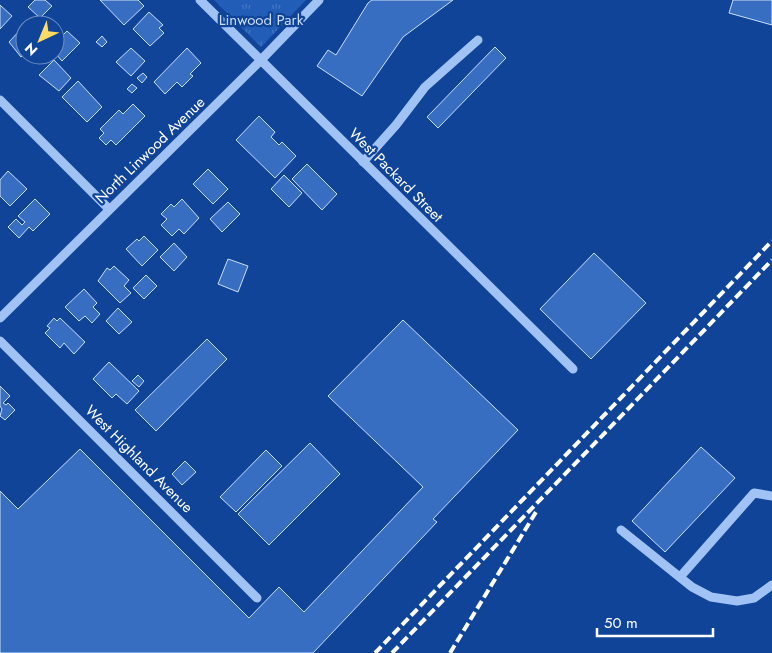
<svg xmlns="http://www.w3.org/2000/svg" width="772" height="653" font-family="Jost,sans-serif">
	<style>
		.park { fill: url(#park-tufts) }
		.building { fill: #386ec1; stroke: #c9defe }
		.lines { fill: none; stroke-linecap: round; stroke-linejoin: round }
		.minor { stroke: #a0c2f5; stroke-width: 9 }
		.rail { stroke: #fff; stroke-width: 4; stroke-dasharray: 9 4; stroke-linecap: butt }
		.labels { text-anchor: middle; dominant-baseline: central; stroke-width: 4.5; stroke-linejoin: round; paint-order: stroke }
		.park-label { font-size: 15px; fill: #c9defe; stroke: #0f4499 }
		.street-label { font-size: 15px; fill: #fff; stroke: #0f4499 }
	</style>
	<defs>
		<pattern id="park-tufts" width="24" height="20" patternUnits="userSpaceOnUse" patternTransform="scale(1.25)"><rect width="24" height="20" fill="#225db8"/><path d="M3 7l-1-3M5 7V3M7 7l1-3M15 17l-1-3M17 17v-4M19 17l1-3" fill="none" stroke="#4375c3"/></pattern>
	</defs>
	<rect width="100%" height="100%" fill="#0f4499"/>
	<path class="park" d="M 214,0 L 306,0 L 261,47 Z"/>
	<g class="building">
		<path d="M 35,0 L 45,0 L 52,6 L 40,18 L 28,7 Z"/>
		<path d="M 100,0 L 138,0 L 144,6 L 124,25 Z"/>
		<path d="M 372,0 L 453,0 L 403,37 L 362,96 L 317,66 L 328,50 L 336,55 L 368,3 Z"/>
		<path d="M 733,0 L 772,0 L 772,25 L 729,13 Z"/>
		<path d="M 0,5 L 12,16 L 0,29 Z"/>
		<path d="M 149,12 L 163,25 L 159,28 L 164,33 L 150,46 L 133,29 Z"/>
		<path d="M 22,28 L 25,30 L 25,55 L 33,55 L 28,60 L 23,55 L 21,57 L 9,42 Z"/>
		<path d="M 67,31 L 80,43 L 62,61 L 55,53 L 55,43 Z"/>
		<path d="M 102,36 L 107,42 L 102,47 L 96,42 Z"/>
		<path d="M 495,47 L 506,58 L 438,128 L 427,117 Z"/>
		<path d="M 131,48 L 145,61 L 131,76 L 116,62 Z"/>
		<path d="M 187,48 L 201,63 L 190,74 L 193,76 L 182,87 L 177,82 L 165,94 L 154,82 Z"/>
		<path d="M 54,60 L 71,78 L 59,91 L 39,75 Z"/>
		<path d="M 143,73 L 147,77 L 142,83 L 137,78 Z"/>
		<path d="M 78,81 L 102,107 L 87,122 L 62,97 Z"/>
		<path d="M 132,84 L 137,88 L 132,93 L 127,89 Z"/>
		<path d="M 133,104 L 145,116 L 116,145 L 111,140 L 106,145 L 99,138 L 104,133 L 100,129 L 119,110 L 123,114 Z"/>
		<path d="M 259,116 L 275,132 L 271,137 L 279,145 L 282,142 L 296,156 L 275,178 L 236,140 Z"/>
		<path d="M 307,164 L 337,194 L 322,210 L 292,179 Z"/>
		<path d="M 208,169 L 228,189 L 213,204 L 193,184 Z"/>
		<path d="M 8,171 L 27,189 L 10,206 L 0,196 L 0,180 Z"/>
		<path d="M 284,175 L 302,193 L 289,207 L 271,189 Z"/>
		<path d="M 35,199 L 50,214 L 33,231 L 29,227 L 19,238 L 8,227 L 16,219 L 22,225 L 25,222 L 18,216 Z"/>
		<path d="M 182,199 L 199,218 L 184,234 L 179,229 L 172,236 L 161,225 L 167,219 L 161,214 L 171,204 L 174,207 Z"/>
		<path d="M 228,202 L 240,214 L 222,232 L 210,219 Z"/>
		<path d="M 144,236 L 158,250 L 142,266 L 126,249 L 137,239 L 139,241 Z"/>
		<path d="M 174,243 L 187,257 L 174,271 L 160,257 Z"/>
		<path d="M 594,253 L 646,303 L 591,359 L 540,309 Z"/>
		<path d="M 228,259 L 248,266 L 238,292 L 218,284 Z"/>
		<path d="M 114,266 L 129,280 L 124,286 L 131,293 L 120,303 L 98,281 L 107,268 L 110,270 Z"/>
		<path d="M 146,275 L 157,286 L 144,299 L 133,288 Z"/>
		<path d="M 84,289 L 97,303 L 93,307 L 100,314 L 92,323 L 85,316 L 79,321 L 65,307 Z"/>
		<path d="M 118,308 L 132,322 L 119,334 L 106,321 Z"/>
		<path d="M 54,318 L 57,321 L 60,318 L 85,342 L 74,354 L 64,343 L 60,348 L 45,333 L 50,328 L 47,326 Z"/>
		<path d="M 403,320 L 518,430 L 433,519 L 437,522 L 313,653 L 0,653 L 0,491 L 18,509 L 80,449 L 249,618 L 279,587 L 304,612 L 423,487 L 328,396 Z"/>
		<path d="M 207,339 L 227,359 L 156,431 L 135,410 Z"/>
		<path d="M 109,362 L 139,391 L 127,404 L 116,394 L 112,398 L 93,379 Z"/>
		<path d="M 138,375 L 144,381 L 139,387 L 132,381 Z"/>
		<path d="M 0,386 L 10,396 L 3,403 L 6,405 L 8,403 L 15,410 L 5,420 L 0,416 L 2,409 L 0,406 Z"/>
		<path d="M 310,443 L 340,474 L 269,545 L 238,514 Z"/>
		<path d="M 701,447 L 735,478 L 665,552 L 632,521 Z"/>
		<path d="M 266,450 L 282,466 L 236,512 L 220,497 Z"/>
		<path d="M 185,461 L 196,472 L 182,485 L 172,474 Z"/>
	</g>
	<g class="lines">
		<g class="minor">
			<path d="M 200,0 L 573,369"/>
			<path d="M 0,100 L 109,209"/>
			<path d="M 363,162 L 396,125 L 425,87 L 478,40"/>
			<path d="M 0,318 L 260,61 L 319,0"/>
			<path d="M 0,341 L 257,598"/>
			<path d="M 621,530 L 692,587 L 711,597 L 737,601 L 754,598 L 772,585"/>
			<path d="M 680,577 L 754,493 L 772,496"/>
		</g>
		<g class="rail">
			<path d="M 375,653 L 772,241"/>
			<path d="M 392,653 L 772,260"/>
			<path d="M 450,653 L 536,512"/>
		</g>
	</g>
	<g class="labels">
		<g class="park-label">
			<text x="261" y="20">Linwood Park</text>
		</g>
		<g class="street-label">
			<text transform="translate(150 150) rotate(-44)">North Linwood Avenue</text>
			<text transform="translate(396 175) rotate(45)">West Packard Street</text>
			<text transform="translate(139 459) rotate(45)">West Highland Avenue</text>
		</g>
	</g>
	<g transform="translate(40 40) rotate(224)"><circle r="24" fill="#0f4499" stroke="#6f8fc2"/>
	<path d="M0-4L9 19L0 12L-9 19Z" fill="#ffda64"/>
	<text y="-8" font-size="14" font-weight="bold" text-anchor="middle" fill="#ffffff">N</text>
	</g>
	<path d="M597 628v8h116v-8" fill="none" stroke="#ffffff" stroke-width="2.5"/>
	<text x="604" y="628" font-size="15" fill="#ffffff" stroke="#0f4499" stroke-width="4" paint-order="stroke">50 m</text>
</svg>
